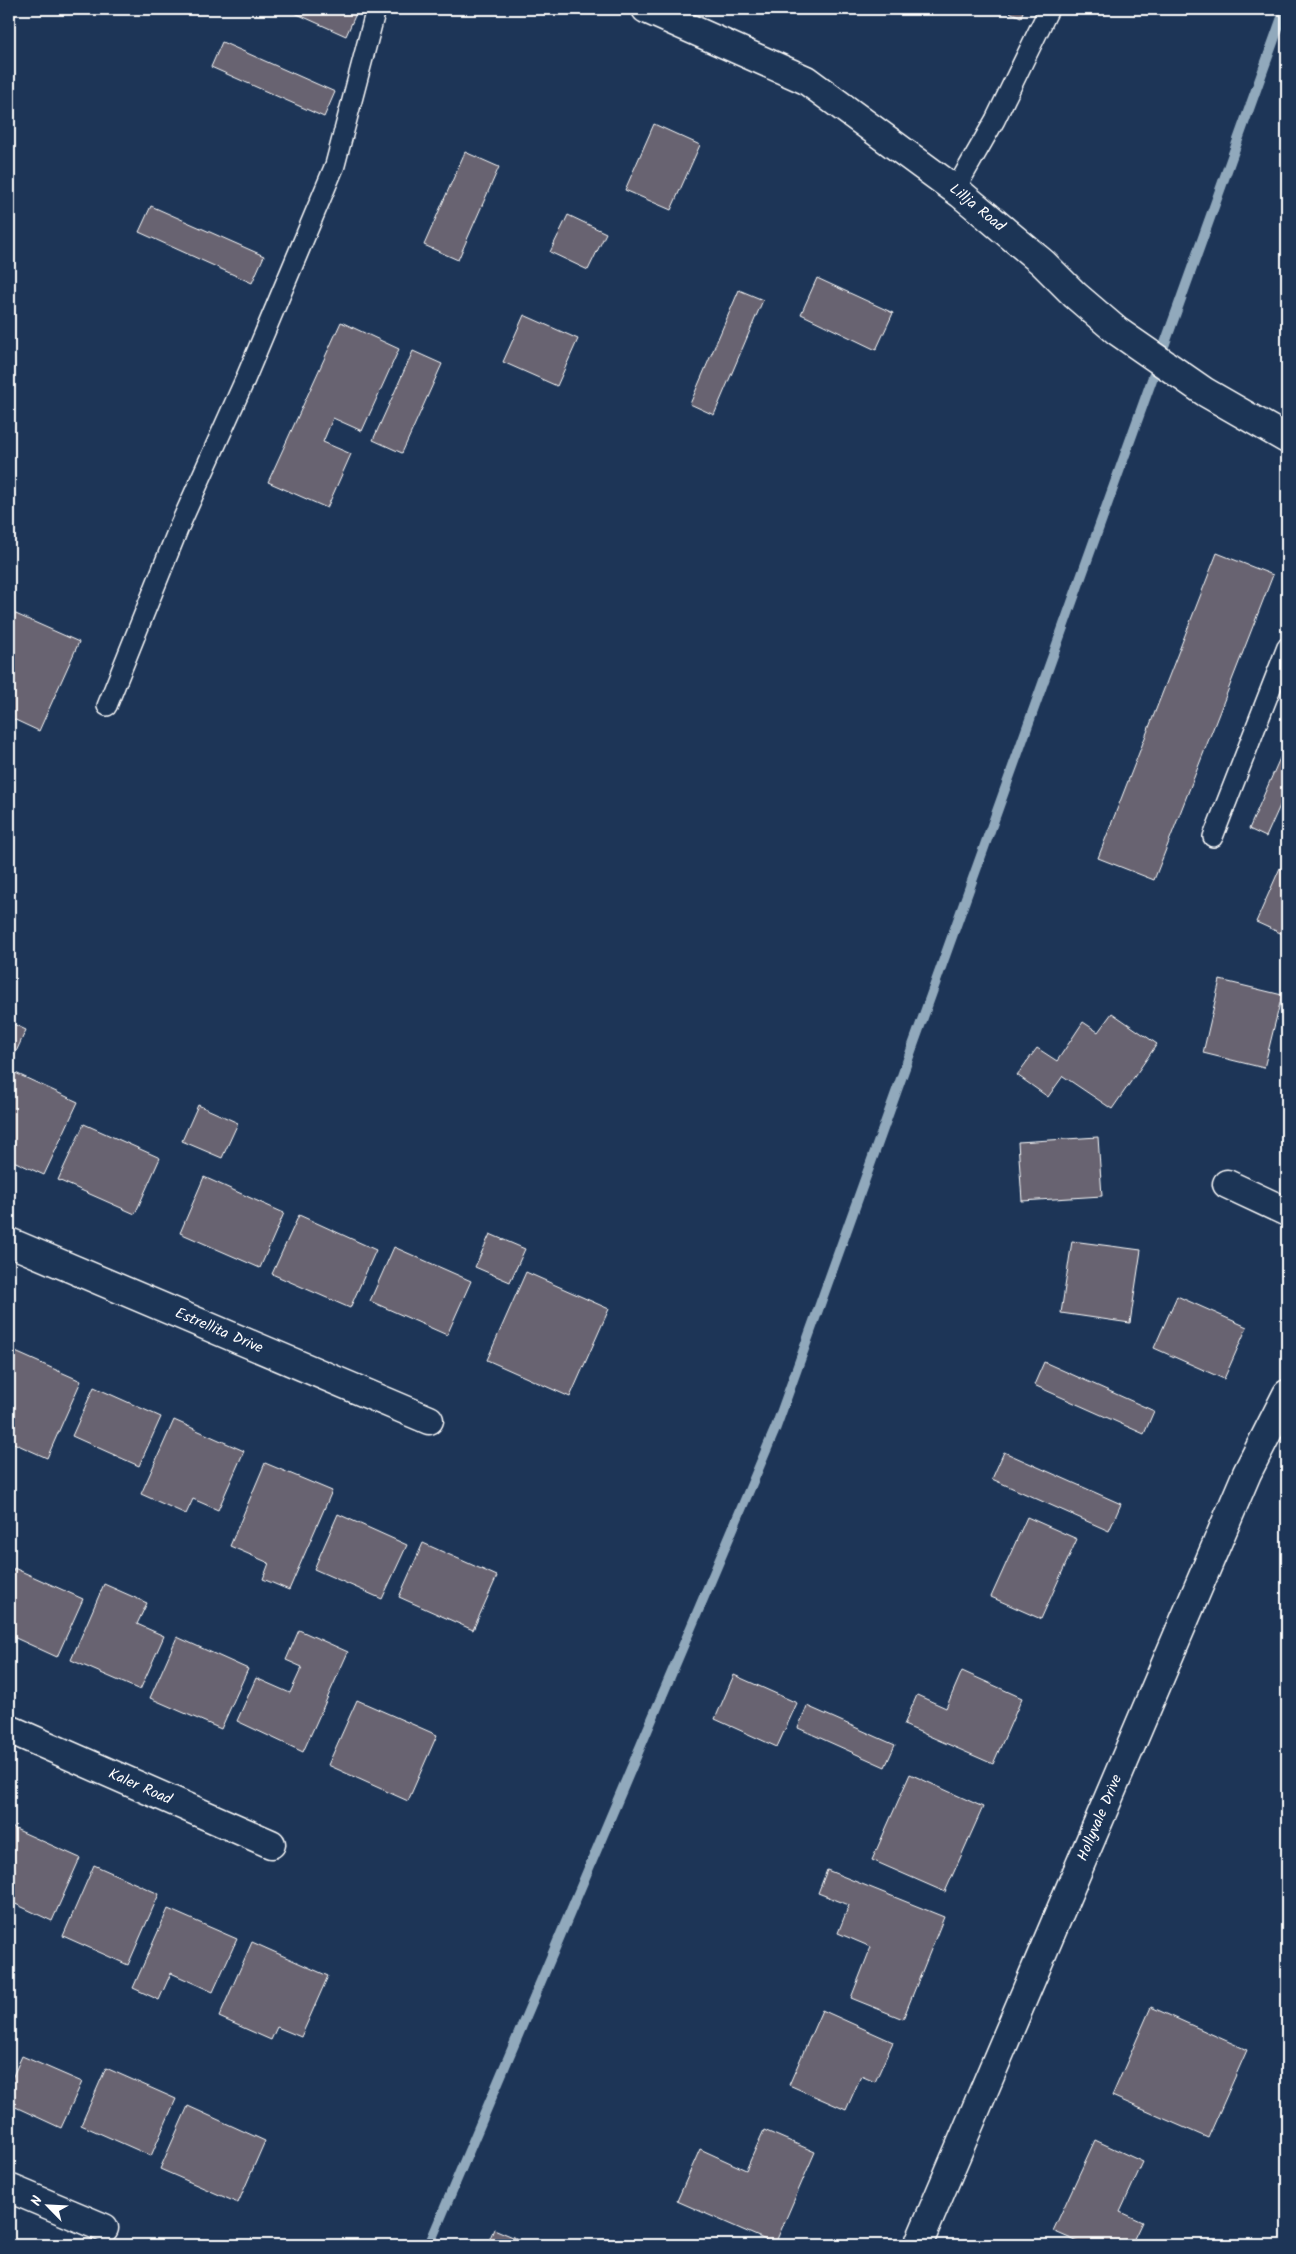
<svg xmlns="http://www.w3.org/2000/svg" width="1296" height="2254" font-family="Kalam,sans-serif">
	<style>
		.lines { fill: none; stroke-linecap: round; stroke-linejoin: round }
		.stream { stroke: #91a9bc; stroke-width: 10 }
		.building { fill: #676471; stroke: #fff }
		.lane-casing { stroke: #fff; stroke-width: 22 }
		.street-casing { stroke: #fff; stroke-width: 31 }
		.secondary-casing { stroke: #fff; stroke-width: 31 }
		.lane { stroke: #1d3557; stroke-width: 19 }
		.street { stroke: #1d3557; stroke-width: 28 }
		.secondary { stroke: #1d3557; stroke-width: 28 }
		.labels { text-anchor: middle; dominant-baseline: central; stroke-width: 4; stroke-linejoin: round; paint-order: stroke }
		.street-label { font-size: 15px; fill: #fff; stroke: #1d3557 }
	</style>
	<rect width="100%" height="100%" fill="#1d3557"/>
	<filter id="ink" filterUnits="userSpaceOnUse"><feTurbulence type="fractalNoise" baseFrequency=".02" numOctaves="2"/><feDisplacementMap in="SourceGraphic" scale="10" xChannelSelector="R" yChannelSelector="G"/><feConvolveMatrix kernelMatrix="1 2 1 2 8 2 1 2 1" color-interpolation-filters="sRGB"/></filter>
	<g filter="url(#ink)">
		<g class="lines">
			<path class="stream" d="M 429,2245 L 776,1427 L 1285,9"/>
		</g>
		<g class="building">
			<path d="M 286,9 L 358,9 L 346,36 Z"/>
			<path d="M 1002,9 L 1024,9 L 1021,17 Z"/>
			<path d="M 222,42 L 335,92 L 324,117 L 211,67 Z"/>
			<path d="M 654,124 L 700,145 L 671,210 L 625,190 Z"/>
			<path d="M 465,152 L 499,167 L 458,260 L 424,245 Z"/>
			<path d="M 151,206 L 264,256 L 252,283 L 139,232 Z"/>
			<path d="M 568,215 L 606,233 L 588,270 L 550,252 Z"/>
			<path d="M 817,278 L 893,313 L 876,350 L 801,314 Z"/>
			<path d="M 739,290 L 763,300 L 714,415 L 690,404 Z"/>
			<path d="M 524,315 L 578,339 L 557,386 L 503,362 Z"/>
			<path d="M 341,322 L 399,349 L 362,431 L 333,418 L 323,442 L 351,454 L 327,508 L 268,482 Z"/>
			<path d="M 413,351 L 442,364 L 402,453 L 373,440 Z"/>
			<path d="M 1217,553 L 1273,575 L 1154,880 L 1098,858 Z"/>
			<path d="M 9,611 L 79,642 L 39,731 L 9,717 Z"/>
			<path d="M 1287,742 L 1287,790 L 1266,837 L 1249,829 Z"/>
			<path d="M 1280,868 L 1287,871 L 1287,936 L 1256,922 Z"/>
			<path d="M 1220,980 L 1282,995 L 1264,1068 L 1203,1053 Z"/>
			<path d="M 1112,1013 L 1157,1044 L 1112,1109 L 1063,1076 L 1048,1097 L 1017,1075 L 1037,1048 L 1057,1061 L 1083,1022 L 1098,1032 Z"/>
			<path d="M 9,1022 L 26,1030 L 9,1067 Z"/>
			<path d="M 9,1070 L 78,1102 L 44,1175 L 9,1159 Z"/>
			<path d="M 198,1105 L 238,1123 L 222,1158 L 182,1141 Z"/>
			<path d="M 84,1124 L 160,1158 L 135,1214 L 58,1180 Z"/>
			<path d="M 1098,1137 L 1102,1196 L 1022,1201 L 1018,1142 Z"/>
			<path d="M 204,1177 L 284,1213 L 260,1268 L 180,1233 Z"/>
			<path d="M 299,1215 L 376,1250 L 350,1308 L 272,1274 Z"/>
			<path d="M 490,1234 L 525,1249 L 510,1282 L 475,1267 Z"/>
			<path d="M 1072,1241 L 1141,1250 L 1130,1323 L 1061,1313 Z"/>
			<path d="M 394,1247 L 471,1281 L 447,1335 L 370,1301 Z"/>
			<path d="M 526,1272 L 609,1309 L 570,1397 L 487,1360 Z"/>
			<path d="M 1177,1296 L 1247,1327 L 1224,1379 L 1154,1348 Z"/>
			<path d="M 11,1350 L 81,1381 L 47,1458 L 9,1441 L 9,1355 Z"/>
			<path d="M 1044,1362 L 1154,1411 L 1144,1434 L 1034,1385 Z"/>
			<path d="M 94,1387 L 161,1417 L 139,1466 L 72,1436 Z"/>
			<path d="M 174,1420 L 244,1451 L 218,1510 L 193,1499 L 186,1514 L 141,1494 Z"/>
			<path d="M 1004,1452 L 1121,1504 L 1109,1531 L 992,1479 Z"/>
			<path d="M 265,1463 L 332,1491 L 289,1590 L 263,1579 L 269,1563 L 230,1546 Z"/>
			<path d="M 338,1514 L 407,1545 L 382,1599 L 314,1569 Z"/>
			<path d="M 1027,1517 L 1077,1539 L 1041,1619 L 991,1597 Z"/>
			<path d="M 423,1543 L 497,1576 L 473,1630 L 399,1597 Z"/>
			<path d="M 14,1568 L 83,1599 L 57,1657 L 9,1635 L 9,1581 Z"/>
			<path d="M 104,1584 L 147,1603 L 137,1624 L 164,1636 L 140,1690 L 71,1660 Z"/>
			<path d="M 299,1630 L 348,1652 L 303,1752 L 237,1721 L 256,1678 L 290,1693 L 302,1667 L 286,1660 Z"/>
			<path d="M 177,1637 L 248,1669 L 221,1729 L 150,1698 Z"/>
			<path d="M 962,1671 L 1022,1698 L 993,1764 L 904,1725 L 917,1695 L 946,1708 Z"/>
			<path d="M 734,1675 L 797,1703 L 777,1747 L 715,1719 Z"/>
			<path d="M 357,1700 L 437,1735 L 408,1801 L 328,1765 Z"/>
			<path d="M 807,1706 L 895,1745 L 885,1767 L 798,1728 Z"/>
			<path d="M 910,1774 L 983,1807 L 945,1892 L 872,1860 Z"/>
			<path d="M 11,1827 L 80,1858 L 52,1921 L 9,1901 L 9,1832 Z"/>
			<path d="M 94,1865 L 159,1894 L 128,1965 L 63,1936 Z"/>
			<path d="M 827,1870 L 944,1917 L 903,2019 L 851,1998 L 871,1947 L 838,1933 L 849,1905 L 818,1893 Z"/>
			<path d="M 168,1909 L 237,1939 L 213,1992 L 171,1973 L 159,2000 L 133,1988 Z"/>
			<path d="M 252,1942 L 328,1976 L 301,2037 L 277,2027 L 271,2040 L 219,2017 Z"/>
			<path d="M 1151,2007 L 1247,2050 L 1208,2138 L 1112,2096 Z"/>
			<path d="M 822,2010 L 893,2042 L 875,2082 L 861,2076 L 846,2110 L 789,2085 Z"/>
			<path d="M 22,2056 L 82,2082 L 61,2128 L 9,2104 L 9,2085 Z"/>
			<path d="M 106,2068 L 176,2099 L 151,2156 L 81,2125 Z"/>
			<path d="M 188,2106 L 265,2141 L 238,2203 L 160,2169 Z"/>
			<path d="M 764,2130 L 815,2152 L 775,2244 L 677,2201 L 700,2149 L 746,2170 Z"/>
			<path d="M 1095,2140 L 1143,2162 L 1120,2212 L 1142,2222 L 1131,2245 L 1085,2245 L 1053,2231 Z"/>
			<path d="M 494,2229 L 532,2245 L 487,2245 Z"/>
		</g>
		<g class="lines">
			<g class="lane-casing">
				<g id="lane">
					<path d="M 955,190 L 995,120 L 1049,9"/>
					<path d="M 107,706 L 179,527 L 244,382 L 335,165 L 376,9"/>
					<path d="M 1213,837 L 1287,647"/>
				</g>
			</g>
			<g class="street-casing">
				<g id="street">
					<path d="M 1227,1184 L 1287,1212"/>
					<path d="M 9,1242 L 429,1420"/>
					<path d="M 9,1729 L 271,1844"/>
					<path d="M 9,2188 L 104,2228"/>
				</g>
			</g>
			<g class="secondary-casing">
				<g id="secondary">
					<path d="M 646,9 L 806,80 L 961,194 L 1043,263 L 1075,295 L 1117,331 L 1205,392 L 1287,439"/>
					<path d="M 918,2245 L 1247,1473 L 1287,1394"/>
				</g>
			</g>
			<use href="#lane" class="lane"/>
			<use href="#street" class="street"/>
			<use href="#secondary" class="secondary"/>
		</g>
	</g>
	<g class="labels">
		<g class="street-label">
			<text transform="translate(977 208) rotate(39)">Lillja Road</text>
			<text transform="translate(219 1331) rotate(23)">Estrellita Drive</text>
			<text transform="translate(140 1787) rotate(24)">Kaler Road</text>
			<text transform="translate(1100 1818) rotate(-67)">Hollyvale Drive</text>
		</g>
	</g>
	<rect width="1296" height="2254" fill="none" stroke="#1d3557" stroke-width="30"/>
	<rect x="15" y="15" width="1266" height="2224" fill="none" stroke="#fff" stroke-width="2" filter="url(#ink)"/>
	<g transform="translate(48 2206) rotate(294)" stroke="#1d3557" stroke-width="4" paint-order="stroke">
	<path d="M0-4L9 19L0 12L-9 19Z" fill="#ffffff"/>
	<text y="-8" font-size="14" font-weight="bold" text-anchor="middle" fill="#ffffff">N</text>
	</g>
</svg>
